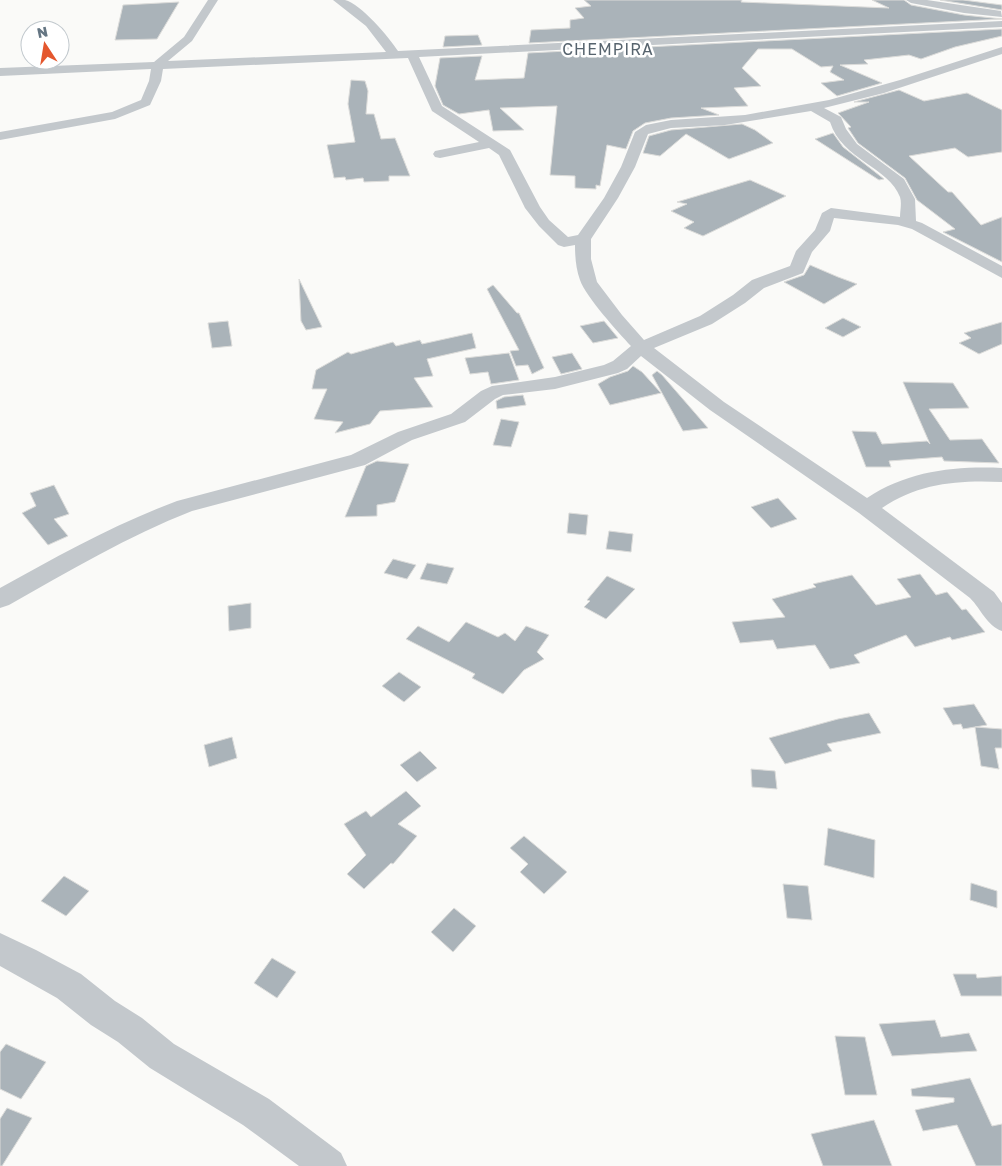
<svg xmlns="http://www.w3.org/2000/svg" width="1002" height="1166" font-family="'Golos Text',sans-serif">
	<style>
		.building { fill: #aab3b9; stroke: #dcdcda }
		.lines { fill: none; stroke-linecap: round; stroke-linejoin: round }
		.minor { fill: #c3c8cc; fill-rule: evenodd }
		.labels { text-anchor: middle; dominant-baseline: central; stroke-width: 5; stroke-linejoin: round; paint-order: stroke }
		.far-quarter-label { font-size: 16px; letter-spacing: 1px; fill: #57646e; stroke: #fff }
	</style>
	<rect width="100%" height="100%" fill="#fafaf8"/>
	<g class="building">
		<path d="M 584,0 L 742,0 L 741,2 L 889,8 L 872,0 L 904,0 L 911,5 L 964,15 L 1002,19 L 529,43 L 531,30 L 570,28 L 570,20 L 584,18 L 575,8 L 591,6 Z"/>
		<path d="M 940,0 L 963,0 L 1002,5 L 1002,10 Z"/>
		<path d="M 179,2 L 157,39 L 115,40 L 123,5 Z"/>
		<path d="M 1002,29 L 1002,36 L 955,47 L 921,59 L 909,55 L 864,60 L 868,64 L 840,65 L 882,83 L 837,96 L 821,83 L 844,80 L 830,72 L 833,66 L 821,67 L 792,49 L 758,49 L 742,68 L 761,86 L 734,88 L 748,106 L 701,108 L 719,115 L 671,118 L 645,123 L 633,131 L 626,149 L 607,145 L 600,186 L 596,185 L 596,189 L 575,188 L 575,176 L 550,175 L 557,106 L 500,108 L 524,130 L 493,131 L 489,110 L 459,114 L 443,105 L 435,86 L 440,58 L 482,56 L 475,80 L 524,78 L 528,53 Z"/>
		<path d="M 478,35 L 482,45 L 443,47 L 445,36 Z"/>
		<path d="M 351,80 L 365,81 L 368,91 L 366,114 L 374,114 L 381,139 L 395,138 L 410,176 L 389,176 L 389,181 L 364,182 L 363,178 L 346,180 L 345,177 L 334,178 L 327,145 L 355,142 L 348,104 Z"/>
		<path d="M 899,90 L 924,101 L 967,93 L 1002,110 L 1002,152 L 968,157 L 955,148 L 909,156 L 948,192 L 952,192 L 981,225 L 1002,217 L 1002,262 L 943,232 L 955,229 L 917,200 L 905,178 L 858,143 L 848,128 L 851,127 L 838,113 L 869,102 L 854,102 Z"/>
		<path d="M 742,124 L 755,130 L 773,143 L 729,159 L 686,134 L 660,156 L 643,153 L 649,136 L 671,130 Z"/>
		<path d="M 833,133 L 843,147 L 884,179 L 879,180 L 815,139 Z"/>
		<path d="M 750,180 L 786,196 L 703,236 L 684,228 L 694,222 L 671,211 L 687,204 L 677,202 Z"/>
		<path d="M 810,265 L 838,277 L 857,284 L 824,304 L 784,282 L 804,275 Z"/>
		<path d="M 299,279 L 322,327 L 306,330 L 301,321 Z"/>
		<path d="M 493,285 L 517,313 L 519,313 L 544,368 L 532,374 L 528,365 L 516,366 L 510,351 L 519,350 L 487,289 Z"/>
		<path d="M 843,318 L 861,327 L 843,337 L 825,328 Z"/>
		<path d="M 228,321 L 232,346 L 212,348 L 208,323 Z"/>
		<path d="M 604,321 L 618,338 L 593,343 L 580,326 Z"/>
		<path d="M 1002,322 L 1002,344 L 979,354 L 959,343 L 971,338 L 964,333 Z"/>
		<path d="M 472,333 L 476,348 L 427,359 L 433,376 L 414,378 L 433,407 L 380,411 L 370,424 L 335,433 L 343,422 L 314,419 L 327,389 L 312,389 L 316,370 L 348,352 L 351,354 L 393,342 L 396,346 L 420,340 L 422,344 Z"/>
		<path d="M 509,353 L 519,380 L 491,384 L 488,372 L 470,374 L 465,358 Z"/>
		<path d="M 572,353 L 582,369 L 561,374 L 552,357 Z"/>
		<path d="M 633,366 L 642,372 L 661,393 L 610,405 L 598,384 L 610,377 L 628,371 Z"/>
		<path d="M 657,371 L 662,375 L 708,428 L 683,431 L 652,375 Z"/>
		<path d="M 903,382 L 953,383 L 969,408 L 929,409 L 950,440 L 982,439 L 999,463 L 944,461 L 942,457 L 889,461 L 891,467 L 866,467 L 852,431 L 876,432 L 882,444 L 927,441 L 930,444 Z"/>
		<path d="M 523,395 L 526,405 L 497,409 L 496,401 L 504,397 Z"/>
		<path d="M 501,419 L 519,422 L 511,447 L 493,445 Z"/>
		<path d="M 377,461 L 409,464 L 395,502 L 377,505 L 377,516 L 345,517 L 366,466 Z"/>
		<path d="M 54,485 L 69,514 L 54,519 L 68,536 L 48,545 L 22,513 L 36,506 L 30,493 Z"/>
		<path d="M 778,498 L 797,519 L 771,528 L 751,507 Z"/>
		<path d="M 569,513 L 588,515 L 586,535 L 567,533 Z"/>
		<path d="M 609,531 L 633,534 L 631,552 L 606,549 Z"/>
		<path d="M 393,559 L 416,565 L 407,579 L 384,573 Z"/>
		<path d="M 427,563 L 454,568 L 447,584 L 420,579 Z"/>
		<path d="M 920,574 L 936,595 L 947,592 L 962,610 L 966,609 L 985,632 L 952,640 L 950,637 L 915,647 L 906,635 L 854,655 L 860,663 L 830,669 L 815,645 L 777,649 L 773,640 L 740,643 L 732,622 L 785,617 L 772,599 L 816,587 L 813,584 L 852,575 L 876,605 L 911,597 L 897,579 Z"/>
		<path d="M 607,576 L 635,589 L 606,619 L 584,607 L 590,601 L 587,600 Z"/>
		<path d="M 251,603 L 251,628 L 229,631 L 228,606 Z"/>
		<path d="M 466,622 L 498,637 L 505,633 L 515,641 L 526,626 L 549,635 L 537,652 L 544,659 L 524,670 L 503,694 L 472,678 L 475,674 L 406,639 L 418,626 L 449,642 Z"/>
		<path d="M 399,672 L 421,687 L 404,702 L 382,686 Z"/>
		<path d="M 974,704 L 987,725 L 963,729 L 961,724 L 953,725 L 943,708 Z"/>
		<path d="M 869,713 L 881,733 L 827,744 L 832,751 L 785,764 L 769,738 L 838,719 Z"/>
		<path d="M 975,727 L 1002,729 L 1002,748 L 995,748 L 999,769 L 981,766 Z"/>
		<path d="M 232,737 L 237,758 L 209,767 L 204,745 Z"/>
		<path d="M 420,751 L 437,768 L 417,782 L 400,765 Z"/>
		<path d="M 751,769 L 775,771 L 777,789 L 752,787 Z"/>
		<path d="M 406,791 L 421,806 L 398,824 L 417,836 L 393,864 L 391,863 L 364,889 L 347,874 L 366,855 L 344,824 L 366,811 L 371,817 Z"/>
		<path d="M 828,828 L 875,840 L 874,878 L 824,865 Z"/>
		<path d="M 524,836 L 567,872 L 544,894 L 520,872 L 528,864 L 510,848 Z"/>
		<path d="M 64,876 L 89,891 L 66,916 L 41,901 Z"/>
		<path d="M 971,883 L 997,891 L 997,908 L 970,900 Z"/>
		<path d="M 783,884 L 808,886 L 812,920 L 787,918 Z"/>
		<path d="M 454,908 L 476,926 L 453,952 L 431,932 Z"/>
		<path d="M 272,958 L 296,972 L 277,998 L 254,983 Z"/>
		<path d="M 953,974 L 976,974 L 977,978 L 1002,976 L 1002,996 L 961,996 Z"/>
		<path d="M 935,1020 L 941,1037 L 969,1033 L 977,1051 L 892,1056 L 879,1024 Z"/>
		<path d="M 835,1036 L 865,1037 L 877,1095 L 845,1095 Z"/>
		<path d="M 6,1044 L 46,1062 L 21,1099 L 0,1089 L 0,1052 Z"/>
		<path d="M 970,1078 L 992,1126 L 1002,1124 L 1002,1166 L 976,1166 L 957,1125 L 923,1131 L 915,1110 L 954,1102 L 954,1098 L 912,1096 L 911,1089 Z"/>
		<path d="M 7,1108 L 32,1118 L 2,1166 L 0,1166 L 0,1119 Z"/>
		<path d="M 874,1120 L 892,1166 L 823,1166 L 811,1134 Z"/>
	</g>
	<g class="lines">
		<g class="minor">
			<path d="M 208,0 L 218,0 L 192,41 L 168,61 L 386,52 L 366,26 L 333,0 C 336,0 341,0 345,0 C 361,4 389,37 398,51 L 1002,21 L 1002,27 L 419,57 L 442,106 L 510,150 L 540,207 L 549,220 L 568,237 L 578,235 L 604,198 L 621,167 L 635,132 L 646,125 L 671,120 L 745,115 L 829,100 L 900,80 L 1002,47 L 1002,54 L 884,93 L 824,108 L 841,117 L 846,129 L 857,144 L 904,179 L 915,199 L 916,221 L 922,223 L 1002,266 L 1002,278 L 912,229 L 898,225 L 834,218 L 830,231 L 812,252 L 803,273 L 764,288 L 745,303 L 712,324 L 654,348 L 724,402 L 867,498 C 908,471 954,466 1002,468 L 1002,482 C 958,480 919,483 882,508 L 994,592 L 1002,603 L 1002,631 C 987,626 981,609 970,598 L 859,513 L 710,410 L 641,356 L 627,369 L 618,373 L 555,389 L 503,395 L 495,399 L 465,422 L 412,440 L 365,465 L 192,511 C 128,536 69,571 9,605 L 0,608 L 0,588 C 58,556 115,524 177,501 L 351,455 L 398,432 L 451,414 L 481,391 L 492,386 L 555,377 L 604,365 L 613,361 L 631,346 C 618,332 586,297 580,280 C 576,269 575,257 575,245 L 564,247 L 558,245 L 539,226 L 525,208 L 499,155 L 489,148 L 440,158 L 435,157 L 433,154 L 435,151 L 479,142 L 432,111 L 408,58 L 163,69 L 161,81 L 150,105 L 115,119 L 0,140 L 0,132 L 112,112 L 141,100 L 149,81 L 151,69 L 0,76 L 0,68 L 154,62 L 184,37 ZM 811,111 L 830,122 C 842,160 889,167 900,197 C 902,203 900,211 900,217 L 831,208 L 822,213 L 815,230 L 796,251 L 790,266 L 752,280 L 733,295 L 700,316 L 644,340 L 622,315 L 597,282 L 591,259 L 591,239 L 618,198 L 635,167 L 648,134 L 671,128 L 725,125 Z"/>
			<path d="M 906,0 L 927,0 L 1001,11 L 1002,17 L 964,13 L 911,3 Z"/>
			<path d="M 0,933 L 36,950 L 81,974 L 115,1001 L 142,1018 L 174,1044 L 269,1099 L 341,1153 L 347,1166 L 299,1166 L 243,1125 L 150,1068 L 118,1042 L 91,1025 L 57,998 L 0,966 Z"/>
		</g>
	</g>
	<g class="labels">
		<g class="far-quarter-label">
			<text x="608" y="49">CHEMPIRA</text>
		</g>
	</g>
	<g transform="translate(45 45) rotate(348)"><circle r="24" fill="#ffffff" stroke="#c1c8cd"/>
	<path d="M0-4L9 19L0 12L-9 19Z" fill="#e4572e"/>
	<text y="-8" font-size="14" font-weight="bold" text-anchor="middle" fill="#657683">N</text>
	</g>
</svg>
